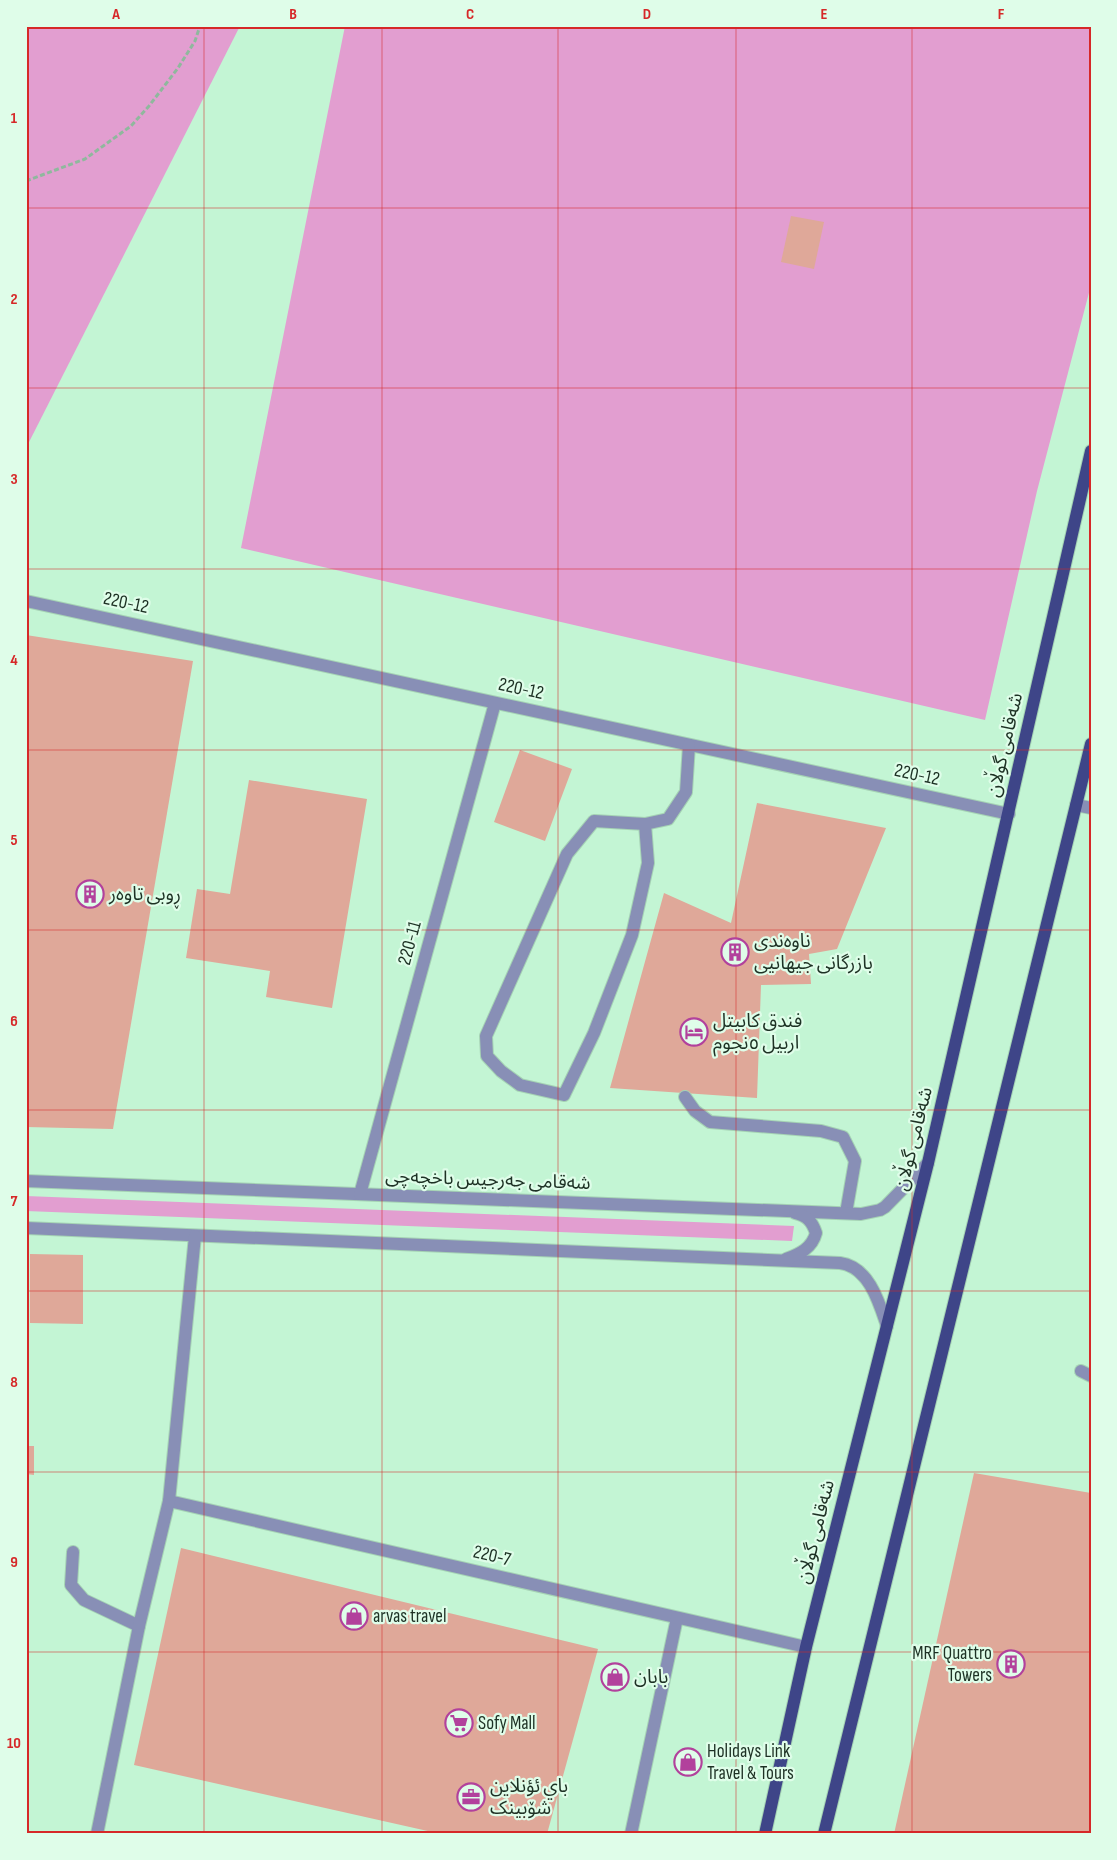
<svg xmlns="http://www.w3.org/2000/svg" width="1117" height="1860" font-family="'Sofia Sans Condensed','Noto Sans Arabic',sans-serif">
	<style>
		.green { fill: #e29ed0 }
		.building { fill: #dfa899 }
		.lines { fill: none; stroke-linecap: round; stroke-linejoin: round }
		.minor-casing { stroke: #a5d2b4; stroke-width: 14 }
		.major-casing { stroke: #a5d2b4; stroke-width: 14 }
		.path { stroke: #8fb89d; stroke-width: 3; stroke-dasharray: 5 2.5; stroke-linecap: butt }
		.minor { stroke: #888fb6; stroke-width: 12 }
		.major { stroke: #3e4588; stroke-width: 12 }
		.grid { fill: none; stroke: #d62828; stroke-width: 1; stroke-opacity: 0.55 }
		.labels { text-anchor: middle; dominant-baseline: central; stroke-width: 4.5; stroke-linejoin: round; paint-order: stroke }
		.street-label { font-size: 19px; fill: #1d3124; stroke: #dffde9 }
		.poi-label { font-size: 19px; fill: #1d3124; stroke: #dffde9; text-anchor: start }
		.neatline { fill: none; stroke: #d62828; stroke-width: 2 }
		.grid-label { font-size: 16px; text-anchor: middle; font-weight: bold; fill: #d62828 }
	</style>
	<rect width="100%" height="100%" fill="#c3f5d4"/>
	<g class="green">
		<path d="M 26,26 L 240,26 L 26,448 Z"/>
		<path d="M 345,26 L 1091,26 L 1091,285 L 1037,491 L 985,720 L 241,548 Z"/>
		<path d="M 26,1196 L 794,1226 L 792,1241 L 26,1211 Z"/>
	</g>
	<g class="building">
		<path d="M 791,216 L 824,222 L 814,269 L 781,262 Z"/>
		<path d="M 26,635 L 193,661 L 113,1129 L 26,1127 Z"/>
		<path d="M 520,750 L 572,769 L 545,841 L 494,822 Z"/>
		<path d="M 249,780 L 367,799 L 332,1008 L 266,997 L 270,971 L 186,958 L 197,889 L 230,894 Z"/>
		<path d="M 757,803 L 886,828 L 837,949 L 809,954 L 811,984 L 761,985 L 757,1098 L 610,1088 L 664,893 L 731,923 Z"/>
		<path d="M 30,1254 L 83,1255 L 83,1324 L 30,1323 Z"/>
		<path d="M 26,1359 L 29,1359 L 28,1399 L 26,1399 Z"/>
		<path d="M 26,1446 L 34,1446 L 34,1475 L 26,1474 Z"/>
		<path d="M 974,1473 L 1091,1493 L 1091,1834 L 894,1834 Z"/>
		<path d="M 181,1548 L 598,1649 L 547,1834 L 441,1834 L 134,1765 Z"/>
	</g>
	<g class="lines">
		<g class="minor-casing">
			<g id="minor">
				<path d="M 26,601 L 1009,814"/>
				<path d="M 1076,805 L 1091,808"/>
				<path d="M 645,824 L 648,863 L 632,935 L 594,1033 L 564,1095 L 520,1085 L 501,1071 L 487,1056 L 486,1036 L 567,854 L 594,821 L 645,824 L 668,819 L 686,792 L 689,745"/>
				<path d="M 685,1097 L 695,1111 L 710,1122 L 821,1131 L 843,1137 L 855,1161 L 846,1213"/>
				<path d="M 26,1181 L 861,1214 L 880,1210 L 885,1207 L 928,1163"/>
				<path d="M 360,1194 L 495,703"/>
				<path d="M 26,1228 L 840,1263 C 869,1267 879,1302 887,1326"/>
				<path d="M 786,1259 C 800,1254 812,1248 816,1233 C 812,1221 807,1216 795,1213"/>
				<path d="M 1081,1371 L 1091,1376"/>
				<path d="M 169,1501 L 806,1647"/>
				<path d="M 73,1552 L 71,1585 L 84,1600 L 139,1626"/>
				<path d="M 97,1834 L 139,1626 L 169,1501 L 195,1236"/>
				<path d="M 631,1834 L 677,1618"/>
			</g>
		</g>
		<g class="major-casing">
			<g id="major">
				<path d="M 765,1834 L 806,1647 L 928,1163 L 1091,451"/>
				<path d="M 824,1834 L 1091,744"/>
			</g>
		</g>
		<path class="path" d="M 26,181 L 85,159 L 131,126 L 149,106 L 178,68 L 195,41 L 200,26"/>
		<use href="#minor" class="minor"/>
		<use href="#major" class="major"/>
	</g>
	<path class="grid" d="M 204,26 L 204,1834M 382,26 L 382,1834M 558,26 L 558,1834M 736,26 L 736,1834M 912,26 L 912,1834M 26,208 L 1091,208M 26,388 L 1091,388M 26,569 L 1091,569M 26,750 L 1091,750M 26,930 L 1091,930M 26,1110 L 1091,1110M 26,1291 L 1091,1291M 26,1472 L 1091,1472M 26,1652 L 1091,1652"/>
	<defs>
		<g id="building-ring" transform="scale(1.4375)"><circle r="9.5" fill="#dffde9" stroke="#b2419c" stroke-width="1.5"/><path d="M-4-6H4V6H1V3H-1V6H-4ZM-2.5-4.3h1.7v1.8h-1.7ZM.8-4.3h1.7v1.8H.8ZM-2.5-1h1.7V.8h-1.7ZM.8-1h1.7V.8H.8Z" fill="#b2419c"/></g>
		<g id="hotel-ring" transform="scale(1.4375)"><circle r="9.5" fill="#dffde9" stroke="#b2419c" stroke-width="1.5"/><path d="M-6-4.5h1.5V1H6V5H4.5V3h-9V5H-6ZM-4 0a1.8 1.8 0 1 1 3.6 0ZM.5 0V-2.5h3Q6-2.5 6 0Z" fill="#b2419c"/></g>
		<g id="shop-ring" transform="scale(1.4375)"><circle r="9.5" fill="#dffde9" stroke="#b2419c" stroke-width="1.5"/><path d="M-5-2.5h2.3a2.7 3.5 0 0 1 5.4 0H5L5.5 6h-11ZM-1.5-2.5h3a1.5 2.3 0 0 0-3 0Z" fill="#b2419c"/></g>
		<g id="supermarket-ring" transform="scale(1.4375)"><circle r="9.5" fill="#dffde9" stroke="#b2419c" stroke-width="1.5"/><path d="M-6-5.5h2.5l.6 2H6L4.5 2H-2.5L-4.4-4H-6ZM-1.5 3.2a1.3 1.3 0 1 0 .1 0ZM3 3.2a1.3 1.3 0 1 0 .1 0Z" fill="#b2419c"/></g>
		<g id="office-ring" transform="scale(1.4375)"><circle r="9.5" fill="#dffde9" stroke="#b2419c" stroke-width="1.5"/><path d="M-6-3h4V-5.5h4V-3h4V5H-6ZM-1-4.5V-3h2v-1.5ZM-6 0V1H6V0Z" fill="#b2419c"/></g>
	</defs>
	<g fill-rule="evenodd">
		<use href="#building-ring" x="90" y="894"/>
		<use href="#building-ring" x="735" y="952"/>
		<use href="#hotel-ring" x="694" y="1032"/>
		<use href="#shop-ring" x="354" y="1616"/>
		<use href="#building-ring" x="1011" y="1664"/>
		<use href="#shop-ring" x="615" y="1677"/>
		<use href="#supermarket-ring" x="459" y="1723"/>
		<use href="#shop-ring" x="688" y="1762"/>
		<use href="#office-ring" x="471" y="1797"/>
	</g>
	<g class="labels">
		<g class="street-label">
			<text transform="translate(126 603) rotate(12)">220-12</text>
			<text transform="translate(521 689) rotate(12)">220-12</text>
			<text transform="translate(1005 745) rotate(-77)">شەقامی گوڵان</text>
			<text transform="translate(917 775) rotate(12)">220-12</text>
			<text transform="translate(410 943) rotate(-75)">220-11</text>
			<text transform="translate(914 1139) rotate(-76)">شەقامی گوڵان</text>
			<text transform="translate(488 1180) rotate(2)">شەقامی جەرجیس باخچەچی</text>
			<text transform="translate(816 1532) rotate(-76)">شەقامی گوڵان</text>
			<text transform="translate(492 1556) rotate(13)">220-7</text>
		</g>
		<g class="poi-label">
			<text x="109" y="894">ڕوبی تاوەر</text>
			<text x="754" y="941">ناوەندی<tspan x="754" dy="22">بازرگانی جیهانیی</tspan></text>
			<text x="713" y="1021">فندق كابيتل<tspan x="713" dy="22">اربيل ٥نجوم</tspan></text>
			<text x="373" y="1616">arvas travel</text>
			<text x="992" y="1653" text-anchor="end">MRF Quattro<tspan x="992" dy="22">Towers</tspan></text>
			<text x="634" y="1677">بابان</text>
			<text x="478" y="1723">Sofy Mall</text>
			<text x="707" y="1751">Holidays Link<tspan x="707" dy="22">Travel &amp; Tours</tspan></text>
			<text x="490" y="1786">باي ئؤنلاین<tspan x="490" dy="22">شۆبینک</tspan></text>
		</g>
	</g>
	<rect width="1117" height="1860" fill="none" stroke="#dffde9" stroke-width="55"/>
	<rect x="28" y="28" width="1062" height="1804" class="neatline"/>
	<g class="grid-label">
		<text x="116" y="19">A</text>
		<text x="293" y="19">B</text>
		<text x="470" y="19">C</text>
		<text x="647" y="19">D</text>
		<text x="824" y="19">E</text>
		<text x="1001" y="19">F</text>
		<text x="14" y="123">1</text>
		<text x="14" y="304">2</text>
		<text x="14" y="484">3</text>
		<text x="14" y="665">4</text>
		<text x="14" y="845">5</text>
		<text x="14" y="1026">6</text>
		<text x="14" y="1206">7</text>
		<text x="14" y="1387">8</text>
		<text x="14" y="1567">9</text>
		<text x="14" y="1748">10</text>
	</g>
</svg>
